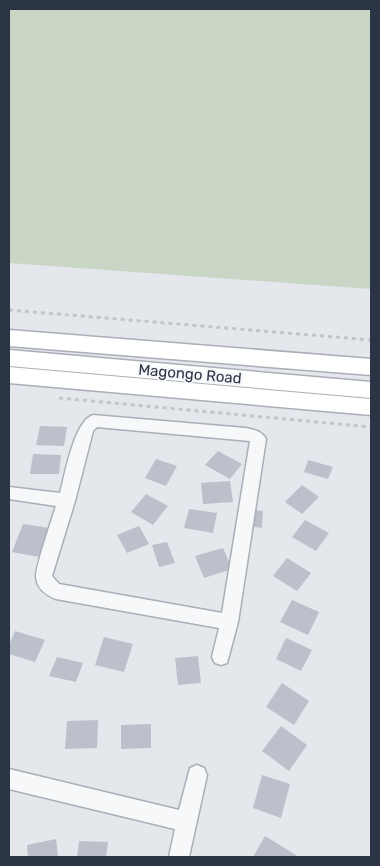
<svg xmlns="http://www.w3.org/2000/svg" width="380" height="866" font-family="Rubik,sans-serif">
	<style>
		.green { fill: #c9d6c5 }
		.building { fill: #bbc0ca }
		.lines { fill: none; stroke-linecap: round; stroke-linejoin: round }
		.street-casing { stroke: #a9aeb7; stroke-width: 3 }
		.secondary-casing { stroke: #a9aeb7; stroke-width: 3 }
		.path { stroke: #c2c5cb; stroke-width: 3; stroke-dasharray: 4 4; stroke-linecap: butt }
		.street { fill: #f7f8fa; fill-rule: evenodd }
		.secondary { fill: #fff; fill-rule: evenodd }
		.labels { text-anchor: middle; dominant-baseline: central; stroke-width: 4.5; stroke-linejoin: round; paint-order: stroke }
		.street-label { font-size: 15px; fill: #2b3445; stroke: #f4f6f9 }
	</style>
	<rect width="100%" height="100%" fill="#e4e7ec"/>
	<path class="green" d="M 9,9 L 371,9 L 371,289 L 9,263 Z"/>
	<g class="building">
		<path d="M 40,426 L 67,427 L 64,446 L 36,445 Z"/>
		<path d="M 218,451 L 242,464 L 230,479 L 205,465 Z"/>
		<path d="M 33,454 L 61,455 L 59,474 L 30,474 Z"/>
		<path d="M 156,459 L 177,466 L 166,486 L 145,478 Z"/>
		<path d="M 308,460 L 333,467 L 328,479 L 304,472 Z"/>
		<path d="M 230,481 L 233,502 L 203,504 L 201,483 Z"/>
		<path d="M 302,485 L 319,497 L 302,514 L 285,502 Z"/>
		<path d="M 146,494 L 168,506 L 153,525 L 131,512 Z"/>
		<path d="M 189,509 L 217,513 L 213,533 L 184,528 Z"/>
		<path d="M 248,509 L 263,511 L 262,528 L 246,526 Z"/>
		<path d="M 305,520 L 329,533 L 316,551 L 292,537 Z"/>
		<path d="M 23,524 L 49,528 L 40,557 L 12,552 Z"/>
		<path d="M 139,526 L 149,544 L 127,553 L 117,535 Z"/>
		<path d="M 167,542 L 175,563 L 159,567 L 152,545 Z"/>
		<path d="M 223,548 L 232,569 L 204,578 L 195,556 Z"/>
		<path d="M 287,558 L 311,573 L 297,591 L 273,576 Z"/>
		<path d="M 292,600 L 319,612 L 308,635 L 280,622 Z"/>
		<path d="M 15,631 L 45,640 L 35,662 L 9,654 L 9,645 Z"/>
		<path d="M 104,637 L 133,644 L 124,672 L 95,665 Z"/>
		<path d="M 286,638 L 312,650 L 301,671 L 276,659 Z"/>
		<path d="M 198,656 L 201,683 L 178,685 L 175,658 Z"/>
		<path d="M 57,657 L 83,663 L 76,682 L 49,676 Z"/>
		<path d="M 282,683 L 309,701 L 294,725 L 266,707 Z"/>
		<path d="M 98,720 L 97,748 L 65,749 L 67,721 Z"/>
		<path d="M 151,724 L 151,748 L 121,749 L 121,725 Z"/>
		<path d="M 281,726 L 307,745 L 289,771 L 262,751 Z"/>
		<path d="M 262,775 L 290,784 L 281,818 L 253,808 Z"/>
		<path d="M 265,836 L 296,855 L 295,857 L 253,857 Z"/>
		<path d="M 56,839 L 58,857 L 28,857 L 27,845 Z"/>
		<path d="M 79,841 L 108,842 L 106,857 L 77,857 Z"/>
	</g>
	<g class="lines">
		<g class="street-casing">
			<g id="street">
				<path d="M 93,415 L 245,428 C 254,430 261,430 266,439 L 238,622 L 227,663 L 221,665 L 215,663 L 212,657 L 219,628 L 56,599 C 46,595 37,589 36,577 C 35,568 52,519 56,506 L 9,499 L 9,487 L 60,493 C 65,475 74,421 93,415 ZM 97,427 L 250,441 L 222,613 L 59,584 L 52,576 L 75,501 L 93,431 Z"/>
				<path d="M 197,765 L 204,768 L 207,775 L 189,857 L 169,857 L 175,829 L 9,789 L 9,769 L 179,810 L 190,768 Z"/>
			</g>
		</g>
		<g class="secondary-casing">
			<g id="secondary">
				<path d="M 9,330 L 371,359 L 371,375 L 9,346 Z"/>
				<path d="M 9,350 L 371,382 L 371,398 L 9,366 Z"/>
				<path d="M 9,367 L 371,399 L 371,415 L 9,383 Z"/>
			</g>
		</g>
		<g class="path">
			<path d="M 9,310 L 371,340"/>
			<path d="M 59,398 L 371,427"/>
		</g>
		<use href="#street" class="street"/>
		<use href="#secondary" class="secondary"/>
	</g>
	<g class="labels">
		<g class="street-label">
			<text transform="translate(190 374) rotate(5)">Magongo Road</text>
		</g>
	</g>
	<rect width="380" height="866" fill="none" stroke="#2b3445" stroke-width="20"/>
</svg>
